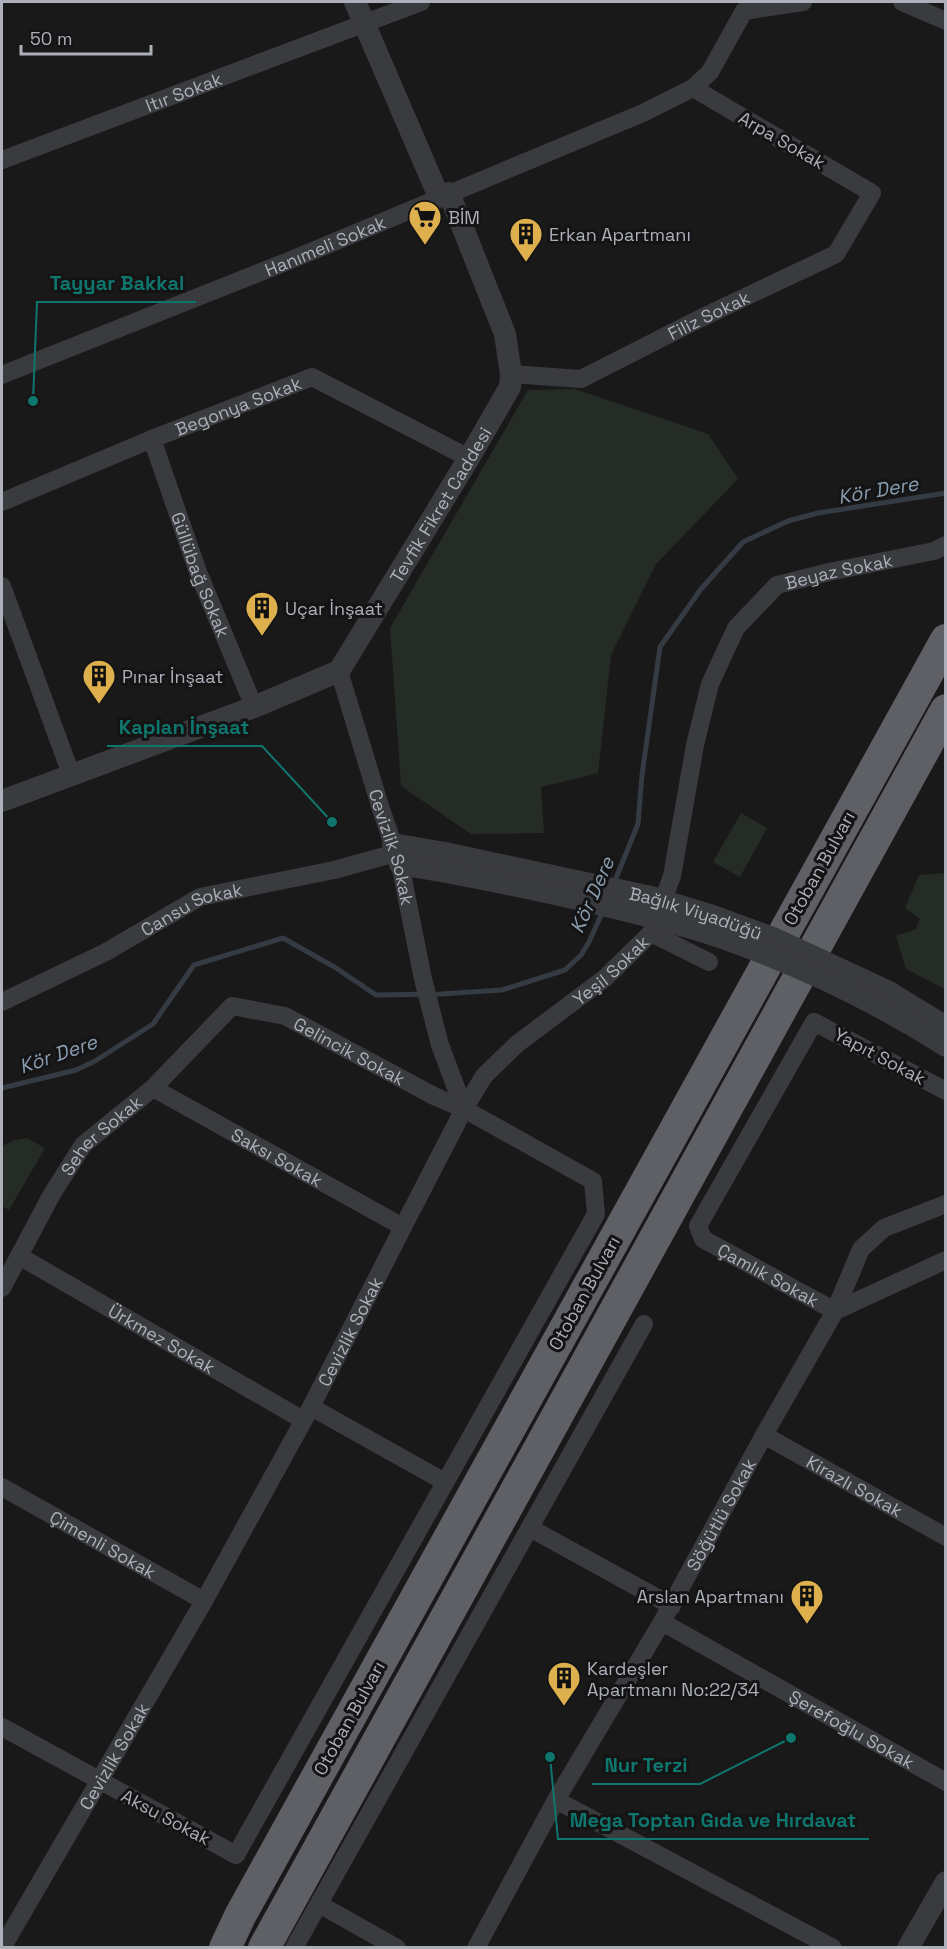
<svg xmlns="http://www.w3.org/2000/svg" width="947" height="1949" font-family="'Space Grotesk',sans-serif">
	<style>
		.green { fill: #252c26 }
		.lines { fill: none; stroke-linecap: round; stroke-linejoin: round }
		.stream { stroke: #343b42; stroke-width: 5 }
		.minor { stroke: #3a3b3f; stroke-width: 18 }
		.tertiary { stroke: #3a3b3f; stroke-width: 22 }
		.trunk { stroke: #5e6066; stroke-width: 32 }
		.tertiary-bridge { stroke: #3a3b3f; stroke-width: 22 }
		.labels { text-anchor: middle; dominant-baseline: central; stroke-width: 6; stroke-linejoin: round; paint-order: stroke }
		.street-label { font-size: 18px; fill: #adb0b9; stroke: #141415 }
		.poi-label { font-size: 18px; fill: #adb0b9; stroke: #141415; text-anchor: start }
		.water-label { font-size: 20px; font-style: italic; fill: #889caf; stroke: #141415 }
		.leader { fill: none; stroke: #0f766e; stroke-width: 2 }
		.callout-dot { fill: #0f766e; stroke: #141415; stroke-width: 2 }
		.callout-label { font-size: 20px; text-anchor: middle; font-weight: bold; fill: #0f766e; stroke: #141415; stroke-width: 6; stroke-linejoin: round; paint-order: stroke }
	</style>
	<rect width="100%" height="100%" fill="#19191a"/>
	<g class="green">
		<path d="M 575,389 L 708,434 L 738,479 L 656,564 L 611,655 L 598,773 L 541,787 L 544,833 L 471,834 L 401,786 L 390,628 L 528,390 Z"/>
		<path d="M 741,813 L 767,828 L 740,877 L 713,862 Z"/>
		<path d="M 945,873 L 946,873 L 945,989 L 906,969 L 896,936 L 916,929 L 920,919 L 905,908 L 919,875 Z"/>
		<path d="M 27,1138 L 45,1148 L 9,1210 L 2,1206 L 2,1146 L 15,1140 Z"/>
	</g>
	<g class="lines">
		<g class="stream">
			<path d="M 614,883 L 638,824 L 642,775 L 660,647 L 701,589 L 743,542 L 788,521 L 818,513 L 946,493"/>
			<path d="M 2,1088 L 76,1070 L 95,1061 L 153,1024 L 194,965 L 283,938 L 336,968 L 376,995 L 441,994 L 502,990 L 565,970 L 581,955 L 589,942 L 603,911"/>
		</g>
		<g class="minor">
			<path d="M 902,2 L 946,21"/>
			<path d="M 744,11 L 803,2"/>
			<path id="s1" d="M 2,160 L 421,2"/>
			<path id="s2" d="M 511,374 L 581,379 L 701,318 L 836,254 L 872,193 L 693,88"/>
			<path id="s3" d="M 2,375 L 286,262 L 643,113 L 693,88 L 710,72 L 744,11"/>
			<path id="s4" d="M 152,439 L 198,572 L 254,707"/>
			<path id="s5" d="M 2,502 L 152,439 L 312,377 L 469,458"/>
			<path d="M 2,586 L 71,774"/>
			<path id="s6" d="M 339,671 L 381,809 L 400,864 L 423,979 L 440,1045 L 464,1109"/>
			<path d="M 651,933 L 709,962"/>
			<path id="s7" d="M 2,1002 L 106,952 L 200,897 L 334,870 L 396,853"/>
			<path id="s8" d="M 153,1088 L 403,1227"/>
			<path id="s9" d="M 946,1091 L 814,1022 L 698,1226 L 703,1239 L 835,1311 L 861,1249 L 884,1228 L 946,1204"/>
			<path id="s10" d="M 19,1256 L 303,1420"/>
			<path id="s11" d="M 2,1288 L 52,1194 L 83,1145 L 153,1088 L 232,1006 L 285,1016 L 434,1096 L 464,1109 L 593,1181 L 596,1214 L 236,1855 L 2,1727"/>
			<path d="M 311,1407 L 445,1482"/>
			<path id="s12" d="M 764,1435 L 946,1537"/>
			<path id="s13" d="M 2,1487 L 204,1601"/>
			<path d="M 530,1528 L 672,1606"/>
			<path id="s14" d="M 662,1622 L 946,1782"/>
			<path d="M 556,1800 L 833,1948"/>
			<path d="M 319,1904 L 397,1948"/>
			<path id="s15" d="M 2,1948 L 204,1601 L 311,1407 L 403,1227 L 464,1109 L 484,1076 L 517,1044 L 605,978 L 651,933 L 672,876 L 695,745 L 710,684 L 736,628 L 777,585 L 829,572 L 934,551 L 946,545"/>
			<path d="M 294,1948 L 644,1324"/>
			<path id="s16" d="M 476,1948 L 556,1800 L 662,1622 L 764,1435 L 835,1311 L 946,1260"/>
		</g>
		<g class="tertiary">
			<path d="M 355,2 L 439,197"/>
			<path id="s17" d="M 2,801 L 254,707 L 339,671 L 469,458 L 510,387 L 511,374 L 505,334 L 449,193"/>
			<path d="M 393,844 L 445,853"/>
			<path d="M 400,864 L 446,872"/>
			<path d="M 908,1948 L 946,1882"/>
		</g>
		<g class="trunk">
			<path d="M 225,1948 L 240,1916 L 946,640"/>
			<path d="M 264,1948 L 946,710"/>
		</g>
		<g class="tertiary-bridge">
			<path id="s18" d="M 445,853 L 651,897 L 713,916 L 773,938 L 889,992 L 946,1027"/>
			<path d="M 446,872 C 500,882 553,893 607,906 C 647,916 686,925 725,939 C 802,966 877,1002 946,1046"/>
		</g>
	</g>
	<defs>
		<g id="supermarket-pin" transform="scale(1.725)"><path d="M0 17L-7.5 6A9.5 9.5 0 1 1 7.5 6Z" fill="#deb04d" stroke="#141415"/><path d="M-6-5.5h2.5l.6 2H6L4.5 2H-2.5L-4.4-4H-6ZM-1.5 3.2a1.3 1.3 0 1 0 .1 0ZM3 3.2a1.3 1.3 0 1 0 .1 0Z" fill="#111"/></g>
		<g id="building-pin" transform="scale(1.725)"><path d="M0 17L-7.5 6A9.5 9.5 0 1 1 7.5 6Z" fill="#deb04d" stroke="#141415"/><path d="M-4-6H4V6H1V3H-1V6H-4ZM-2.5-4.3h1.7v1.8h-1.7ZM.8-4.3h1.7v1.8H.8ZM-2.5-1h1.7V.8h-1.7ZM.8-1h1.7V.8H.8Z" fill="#111"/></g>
	</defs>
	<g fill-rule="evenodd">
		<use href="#supermarket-pin" x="425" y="217"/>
		<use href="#building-pin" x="526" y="234"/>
		<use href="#building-pin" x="262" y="608"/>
		<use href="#building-pin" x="99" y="676"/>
		<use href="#building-pin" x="807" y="1596"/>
		<use href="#building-pin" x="564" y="1678"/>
	</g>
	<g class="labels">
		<g class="street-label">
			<text stroke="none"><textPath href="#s1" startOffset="194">Itır Sokak</textPath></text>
			<text transform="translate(782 140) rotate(30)">Arpa Sokak</text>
			<text stroke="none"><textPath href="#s3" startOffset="348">Hanımeli Sokak</textPath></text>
			<text stroke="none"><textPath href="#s2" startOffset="213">Filiz Sokak</textPath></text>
			<text stroke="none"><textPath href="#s5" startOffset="255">Begonya Sokak</textPath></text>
			<text stroke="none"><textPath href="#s17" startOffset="556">Tevfik Fikret Caddesi</textPath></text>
			<text stroke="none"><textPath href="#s15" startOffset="1658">Beyaz Sokak</textPath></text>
			<text stroke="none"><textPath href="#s4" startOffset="144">Güllübağ Sokak</textPath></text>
			<text stroke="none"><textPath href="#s6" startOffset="184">Cevizlik Sokak</textPath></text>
			<text transform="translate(819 868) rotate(-61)">Otoban Bulvarı</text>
			<text stroke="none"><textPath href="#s7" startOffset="212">Cansu Sokak</textPath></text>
			<text stroke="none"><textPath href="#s18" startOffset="258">Bağlık Viyadüğü</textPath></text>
			<text stroke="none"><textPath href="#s15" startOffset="1162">Yeşil Sokak</textPath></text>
			<text stroke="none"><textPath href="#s11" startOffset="496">Gelincik Sokak</textPath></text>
			<text transform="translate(880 1056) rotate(28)">Yapıt Sokak</text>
			<text stroke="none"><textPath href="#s11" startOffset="184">Seher Sokak</textPath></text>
			<text stroke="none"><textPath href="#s8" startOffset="142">Saksı Sokak</textPath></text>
			<text stroke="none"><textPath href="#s9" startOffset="472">Çamlık Sokak</textPath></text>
			<text transform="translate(584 1293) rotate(-61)">Otoban Bulvarı</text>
			<text stroke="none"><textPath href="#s15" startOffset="708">Cevizlik Sokak</textPath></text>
			<text stroke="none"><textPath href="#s10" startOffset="165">Ürkmez Sokak</textPath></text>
			<text stroke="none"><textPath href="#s12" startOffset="104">Kirazlı Sokak</textPath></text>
			<text stroke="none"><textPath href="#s16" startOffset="498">Söğütlü Sokak</textPath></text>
			<text stroke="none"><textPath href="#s13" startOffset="116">Çimenli Sokak</textPath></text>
			<text transform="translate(349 1718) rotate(-61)">Otoban Bulvarı</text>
			<text stroke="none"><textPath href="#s14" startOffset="218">Şerefoğlu Sokak</textPath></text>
			<text stroke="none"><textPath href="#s15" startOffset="222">Cevizlik Sokak</textPath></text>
			<text transform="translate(166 1817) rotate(28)">Aksu Sokak</text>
		</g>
		<g class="poi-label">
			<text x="448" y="217">BİM</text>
			<text x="549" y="234">Erkan Apartmanı</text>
			<text x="285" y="608">Uçar İnşaat</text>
			<text x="122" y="676">Pınar İnşaat</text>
			<text x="784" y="1596" text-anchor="end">Arslan Apartmanı</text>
			<text x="587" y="1668">Kardeşler<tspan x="587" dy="21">Apartmanı No:22/34</tspan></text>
		</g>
		<g class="water-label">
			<text transform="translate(878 490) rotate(-10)">Kör Dere</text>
			<text transform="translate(592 895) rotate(-66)">Kör Dere</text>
			<text transform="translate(58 1054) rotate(-19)">Kör Dere</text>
		</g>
	</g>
	<path class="leader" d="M33 401L37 302H196M332 822L262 746H107M791 1738L700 1784H592M550 1757L558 1839H869"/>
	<g class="callout-dot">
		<circle cx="33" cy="401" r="6"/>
		<circle cx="332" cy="822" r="6"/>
		<circle cx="791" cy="1738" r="6"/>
		<circle cx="550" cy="1757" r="6"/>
	</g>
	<g class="callout-label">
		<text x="117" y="290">Tayyar Bakkal</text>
		<text x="184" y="734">Kaplan İnşaat</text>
		<text x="646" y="1772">Nur Terzi</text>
		<text x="713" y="1827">Mega Toptan Gıda ve Hırdavat</text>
	</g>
	<rect width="947" height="1949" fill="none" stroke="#adb0b9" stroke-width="6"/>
	<path d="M21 45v9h130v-9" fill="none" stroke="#adb0b9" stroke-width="3"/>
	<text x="30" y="45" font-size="18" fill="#adb0b9" stroke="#141415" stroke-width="4.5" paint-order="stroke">50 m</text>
</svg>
